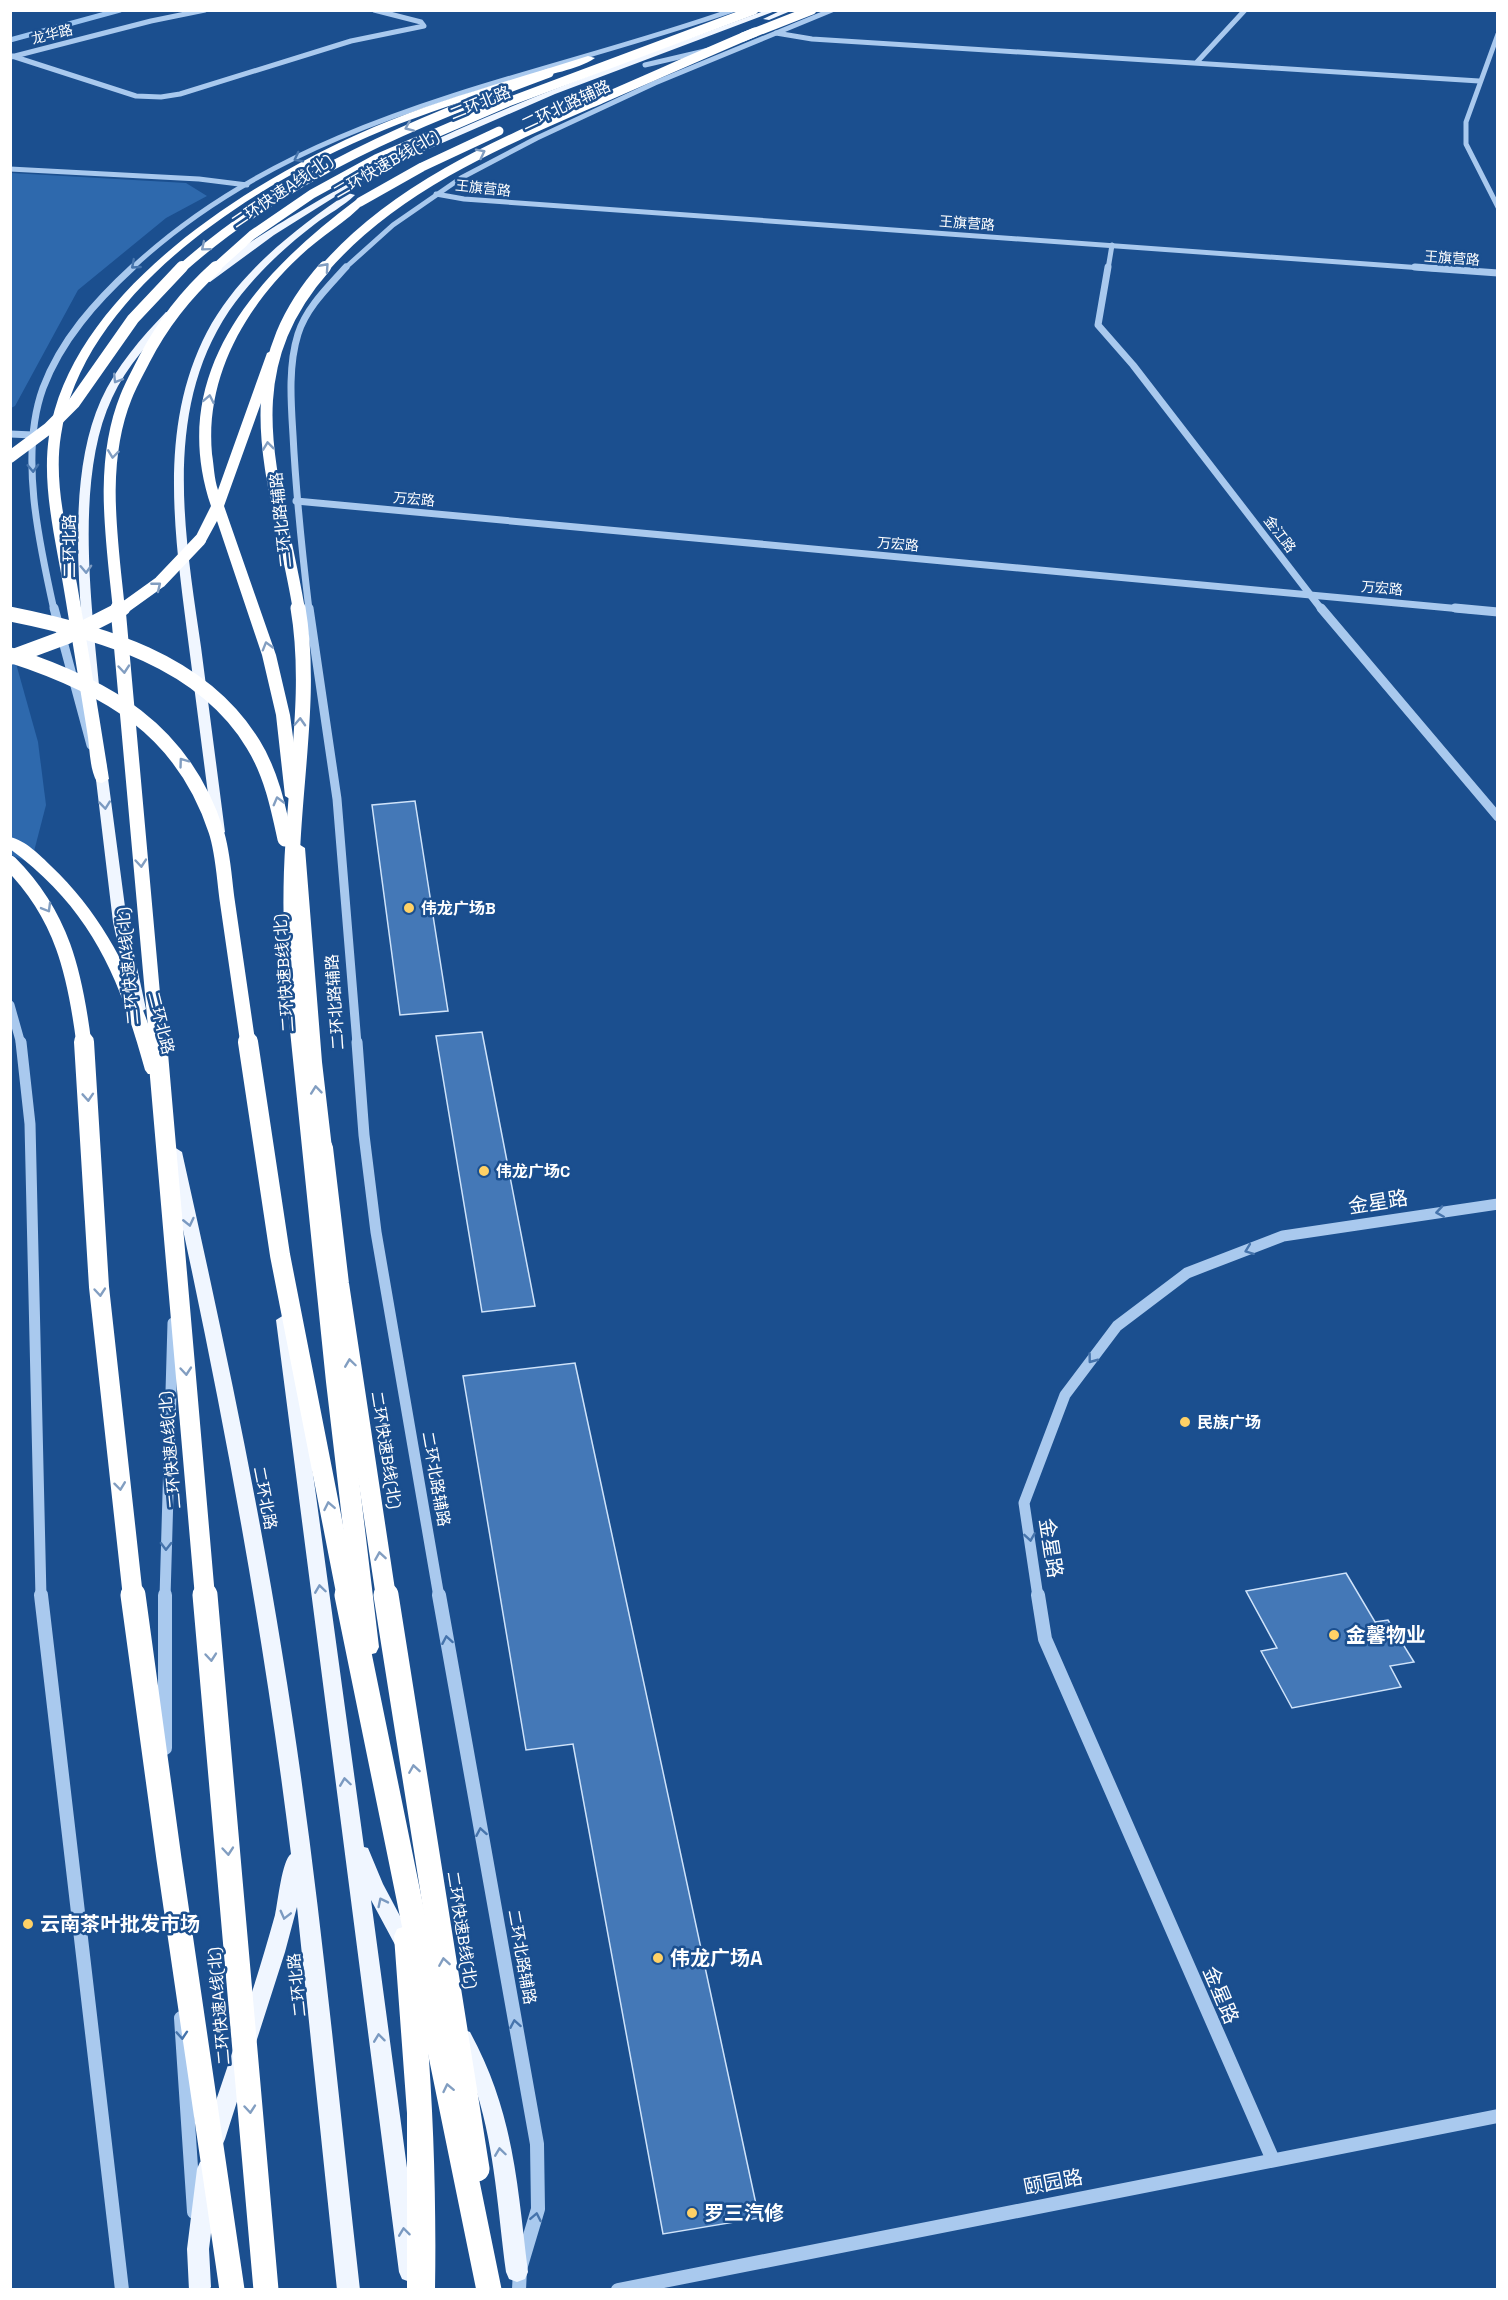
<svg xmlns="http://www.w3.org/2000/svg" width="1508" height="2300" font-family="'Space Grotesk','Noto Sans SC',sans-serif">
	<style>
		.green { fill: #2e69ad }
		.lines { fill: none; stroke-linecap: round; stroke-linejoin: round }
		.stream { stroke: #9cc4f0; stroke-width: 5 }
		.building { fill: #4478b7; stroke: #cfe3fa; stroke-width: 1.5 }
		.minor-far4 { stroke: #a9c9ee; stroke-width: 5 }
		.minor-far3 { stroke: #a9c9ee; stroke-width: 7 }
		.minor-far2 { stroke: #a9c9ee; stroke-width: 9 }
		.minor-far1 { stroke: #a9c9ee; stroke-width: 11 }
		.minor { stroke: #a9c9ee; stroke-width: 14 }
		.major { fill: #f0f6ff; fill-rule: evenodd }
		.highway { fill: #fff; fill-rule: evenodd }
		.highway-bridge-far4 { stroke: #fff; stroke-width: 9 }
		.highway-bridge-far3 { stroke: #fff; stroke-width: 12 }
		.highway-bridge-far2 { stroke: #fff; stroke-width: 15 }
		.highway-bridge-far1 { stroke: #fff; stroke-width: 20 }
		.highway-bridge { stroke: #fff; stroke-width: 25 }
		.oneway { stroke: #829ec1 }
		.oneway2 { stroke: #4674ac }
		.oneway3 { stroke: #7b9ac1 }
		.poi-dot { fill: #ffd166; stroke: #1b4f8f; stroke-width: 2 }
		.labels { text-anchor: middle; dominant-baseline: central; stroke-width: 5; stroke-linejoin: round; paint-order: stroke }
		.far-street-label { font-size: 14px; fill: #fff; stroke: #1b4f8f }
		.street-label { font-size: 16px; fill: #fff; stroke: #1b4f8f }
		.poi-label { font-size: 16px; font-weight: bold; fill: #fff; stroke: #1b4f8f; text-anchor: start }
		.near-street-label { font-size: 20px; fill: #fff; stroke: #1b4f8f }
		.near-poi-label { font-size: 20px; font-weight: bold; fill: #fff; stroke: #1b4f8f; text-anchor: start }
	</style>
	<rect width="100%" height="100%" fill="#1b4f8f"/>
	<g class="green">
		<path d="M 11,173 L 186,183 L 207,196 L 166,218 L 78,290 L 15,406 L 11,408 Z"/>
		<path d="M 10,642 L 38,742 L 46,805 L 31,863 L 11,855 Z"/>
	</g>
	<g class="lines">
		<path class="stream" d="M 10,40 L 120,10"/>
	</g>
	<g class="building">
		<path d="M 415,801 L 448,1011 L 400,1015 L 372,805 Z"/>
		<path d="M 482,1032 L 535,1306 L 482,1312 L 436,1036 Z"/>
		<path d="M 575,1363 L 759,2218 L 663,2234 L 573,1744 L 526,1750 L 463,1376 Z"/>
		<path d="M 1346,1573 L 1375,1622 L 1388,1620 L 1414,1662 L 1390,1666 L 1401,1687 L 1292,1708 L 1261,1651 L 1277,1648 L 1246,1591 Z"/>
	</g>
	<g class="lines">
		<g class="minor-far4">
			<path d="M 776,33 L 812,39 L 1479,81"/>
			<path d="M 1498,34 L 1466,122 L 1466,144 L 1498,207"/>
			<path d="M 12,56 L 136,96 L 161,97 L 180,94 L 351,41 L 424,26 L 421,22 L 374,10"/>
			<path d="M 11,57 L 151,21 L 205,10"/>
			<path d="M 1197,62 L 1245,10"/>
			<path d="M 645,65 L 709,50"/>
			<path d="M 10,169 L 199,179 L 247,185"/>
			<path d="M 436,194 L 464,199 L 1436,269"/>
			<path d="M 131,269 C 299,111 526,83 733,10"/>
			<path d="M 344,269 L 393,225 L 461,178 L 537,138 L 655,83 L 832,10"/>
			<path d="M 1108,269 L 1112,245"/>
		</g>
		<g class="minor-far3">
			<path d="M 1108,267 L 1098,325 L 1133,365 L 1322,610"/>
			<path d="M 1415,267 L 1498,273"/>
			<path d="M 10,434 L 33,435"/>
			<path d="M 296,501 L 1472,610"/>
			<path d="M 54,610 C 39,543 19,454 43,388 C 61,340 96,301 133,267"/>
			<path d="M 309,610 C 302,551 296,494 293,435 C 291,403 288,366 298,334 C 306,308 328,287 346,267"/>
		</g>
		<g class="minor-far2">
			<path d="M 54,608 L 91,745"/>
			<path d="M 309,608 L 337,799 L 357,1044"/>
			<path d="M 1321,608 L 1498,817"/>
			<path d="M 1455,608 L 1498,612"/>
			<path d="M 10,1005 L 21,1044"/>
		</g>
		<g class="minor-far1">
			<path d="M 21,1042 L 30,1124 L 41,1597"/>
			<path d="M 357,1042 L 364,1135 L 376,1232 L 439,1597"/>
			<path d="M 165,1597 L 173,1323"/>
			<path d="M 1038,1597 L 1024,1503 L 1065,1395 L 1117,1326 L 1187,1273 L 1283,1236 L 1498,1204"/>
		</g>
		<g class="minor">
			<path d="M 41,1595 L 122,2290"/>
			<path d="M 165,1595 L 165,1748"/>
			<path d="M 439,1595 L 537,2144 L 538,2209 L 520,2269 L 519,2290"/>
			<path d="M 1038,1595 L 1045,1639 L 1273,2160"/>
			<path d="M 181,2018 L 194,2212"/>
			<path d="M 618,2290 L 1498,2116"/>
		</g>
		<g class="major">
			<path d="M 767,10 L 778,10 L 555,94 L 410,157 L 341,193 L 274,235 L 210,282 L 203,280 C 226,256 270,229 299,212 C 445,123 608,69 767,10 Z"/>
			<path d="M 782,10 L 793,10 L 769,20 L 763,19 Z"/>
			<path d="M 348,193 L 355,195 C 344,206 328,214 315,224 C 282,249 252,278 229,311 C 162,411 185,536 201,647 C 209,709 217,770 225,832 L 219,836 L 213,832 C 205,771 197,709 189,647 C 176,542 156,430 207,332 C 238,273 294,230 348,193 Z"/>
			<path d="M 166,312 L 174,314 C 151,341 127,365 112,398 C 74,479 92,608 100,695 L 94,699 L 88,695 C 81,607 64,482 101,400 C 116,367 141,338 166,312 Z"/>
			<path d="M 100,759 L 106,763 L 127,922 L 146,1009 L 139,1013 L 132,1009 L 113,922 L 94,763 Z"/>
			<path d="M 174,1147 L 182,1152 C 219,1318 255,1484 282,1652 C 317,1863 336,2077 360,2290 L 337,2290 L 297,1907 L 285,1952 L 225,2139 L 222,2146 L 214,2148 L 206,2146 L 203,2139 C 228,2065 254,1991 275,1915 C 278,1902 282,1860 291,1854 C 262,1618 218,1385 166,1152 Z"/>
			<path d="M 284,1315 L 292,1320 L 364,1847 L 368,1848 L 383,1884 L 417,1948 L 414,1954 L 407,1956 L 400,1954 L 371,1900 L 421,2272 L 418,2279 L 410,2282 L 402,2279 L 399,2272 L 276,1320 Z"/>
			<path d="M 462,2029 L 470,2032 C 514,2113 517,2183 528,2272 L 525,2279 L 517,2282 L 509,2279 L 506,2272 C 498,2212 495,2151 477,2093 C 470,2074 460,2056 451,2038 L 454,2032 Z"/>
			<path d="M 208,2159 L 216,2162 L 219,2169 L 209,2249 L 211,2287 L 209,2290 L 189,2290 L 187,2249 L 197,2169 L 200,2162 Z"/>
		</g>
		<g class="highway">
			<path d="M 588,56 L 595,58 C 577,70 548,74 527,81 C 479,96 431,111 384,130 C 259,181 83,290 61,435 C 53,484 68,537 77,584 C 88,649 99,714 109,779 L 102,783 L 97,782 C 89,768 90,747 87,731 C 80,688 73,645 66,602 C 58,549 41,490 49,436 C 71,291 251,180 374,127 C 443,98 517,79 588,56 Z"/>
			<path d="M 356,200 L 365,202 C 347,222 318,238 298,258 C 244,309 205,378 212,454 C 214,466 214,478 218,490 L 267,353 L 273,350 L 279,353 L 224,506 L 276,655 L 290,715 L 301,796 L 293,801 L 285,796 L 276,715 L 262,655 L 217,521 L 205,543 L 195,543 L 194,540 L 211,506 C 166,373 257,274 356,200 Z"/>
			<path d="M 10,837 C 25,840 41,856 51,866 C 111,923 140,992 163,1070 L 160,1074 L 148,1074 L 145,1070 C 119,976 91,909 10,849 Z"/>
			<path d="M 297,843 L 305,848 L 322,1062 L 332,1148 L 329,1152 L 320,1153 L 379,1647 L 376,1653 L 368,1655 L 360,1653 L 357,1647 L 326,1382 L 288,1011 L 290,1007 L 300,1007 L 289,848 Z"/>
			<path d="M 406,1926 L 415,1929 L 418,1936 C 431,2054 437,2171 435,2290 L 407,2290 L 407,2113 L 394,1936 L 397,1929 Z"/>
		</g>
		<g class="highway-bridge-far4">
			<path d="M 743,37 L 812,10"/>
			<path d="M 360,202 L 422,167 L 499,131"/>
			<path d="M 181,269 C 287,174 417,122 549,73"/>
			<path d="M 214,269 L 252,235 L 312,194 L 376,159 L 508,102 L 754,10"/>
			<path d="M 324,269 C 396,186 502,142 601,99 C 652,77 703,54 755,32"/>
		</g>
		<g class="highway-bridge-far3">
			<path d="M 10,457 L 49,428 L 74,403 L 133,319 L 182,267"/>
			<path d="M 119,610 C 112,540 99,464 126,397 C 131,384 138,372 144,360 C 162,325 187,293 216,267"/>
			<path d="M 121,610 L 160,582 L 200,540"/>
			<path d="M 299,610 C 278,482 226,379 325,267"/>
		</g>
		<g class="highway-bridge-far2">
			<path d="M 118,608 L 157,1044"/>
			<path d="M 10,614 C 100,632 202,660 253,744 C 271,773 278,806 285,839"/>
			<path d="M 10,655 C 106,686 183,729 216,831 C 223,852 224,877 227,899 C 234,947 241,995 248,1044"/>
			<path d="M 12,657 L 66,637 L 123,608"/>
			<path d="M 10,863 C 62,915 75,973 84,1044"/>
			<path d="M 296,1011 C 291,954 289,898 293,842 C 297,765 311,684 298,608"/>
		</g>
		<g class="highway-bridge-far1">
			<path d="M 84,1042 L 99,1287 L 133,1597"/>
			<path d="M 157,1042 L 205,1597"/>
			<path d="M 248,1042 L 280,1255 L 347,1597"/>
			<path d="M 323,1148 L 339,1284 L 386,1597"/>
		</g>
		<g class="highway-bridge">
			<path d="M 133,1595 L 169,1859 L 232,2290"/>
			<path d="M 205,1595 L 266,2290"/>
			<path d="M 347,1595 L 489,2290"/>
			<path d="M 386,1595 L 477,2169"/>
		</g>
	</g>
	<defs><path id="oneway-chevron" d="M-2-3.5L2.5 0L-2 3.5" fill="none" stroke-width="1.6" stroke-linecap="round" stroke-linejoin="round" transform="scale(1.5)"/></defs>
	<g class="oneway">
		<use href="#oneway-chevron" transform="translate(409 127) rotate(157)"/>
		<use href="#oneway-chevron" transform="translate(481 153) rotate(-27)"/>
		<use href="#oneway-chevron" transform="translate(205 247) rotate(140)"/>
		<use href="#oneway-chevron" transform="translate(325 267) rotate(-48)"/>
		<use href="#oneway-chevron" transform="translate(209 399) rotate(-79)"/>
		<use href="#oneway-chevron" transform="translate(268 446) rotate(-97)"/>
		<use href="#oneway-chevron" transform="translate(113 454) rotate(97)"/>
		<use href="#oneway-chevron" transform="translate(157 586) rotate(-39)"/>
		<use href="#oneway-chevron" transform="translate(267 646) rotate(-106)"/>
		<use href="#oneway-chevron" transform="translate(124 669) rotate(85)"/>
		<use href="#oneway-chevron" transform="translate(300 722) rotate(-87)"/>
		<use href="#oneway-chevron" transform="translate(183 762) rotate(-126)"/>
		<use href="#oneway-chevron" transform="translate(278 801) rotate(-105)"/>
		<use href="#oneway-chevron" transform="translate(141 863) rotate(85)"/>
		<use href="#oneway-chevron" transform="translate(47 908) rotate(60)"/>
		<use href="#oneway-chevron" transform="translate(316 1090) rotate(-96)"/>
		<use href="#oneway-chevron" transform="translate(88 1097) rotate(86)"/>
		<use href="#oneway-chevron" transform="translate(100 1292) rotate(85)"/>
		<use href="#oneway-chevron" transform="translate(350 1363) rotate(-98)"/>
		<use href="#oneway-chevron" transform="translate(186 1371) rotate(85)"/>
		<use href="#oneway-chevron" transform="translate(120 1486) rotate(83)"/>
		<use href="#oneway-chevron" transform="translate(329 1506) rotate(-101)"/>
		<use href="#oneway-chevron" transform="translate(380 1556) rotate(-99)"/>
		<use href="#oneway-chevron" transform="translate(211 1657) rotate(85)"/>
		<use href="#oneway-chevron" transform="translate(414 1769) rotate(-99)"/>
		<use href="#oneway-chevron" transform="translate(228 1851) rotate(85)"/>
		<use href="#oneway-chevron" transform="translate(444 1962) rotate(-99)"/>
		<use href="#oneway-chevron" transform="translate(448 2088) rotate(-102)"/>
		<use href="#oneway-chevron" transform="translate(250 2109) rotate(85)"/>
	</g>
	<g class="oneway2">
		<use href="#oneway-chevron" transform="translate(298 158) rotate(153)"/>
		<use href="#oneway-chevron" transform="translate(135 265) rotate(139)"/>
		<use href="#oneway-chevron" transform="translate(33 468) rotate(88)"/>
		<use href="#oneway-chevron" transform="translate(1440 1212) rotate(171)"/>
		<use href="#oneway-chevron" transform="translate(1249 1250) rotate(159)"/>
		<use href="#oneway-chevron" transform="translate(1092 1359) rotate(127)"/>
		<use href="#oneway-chevron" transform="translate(1030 1537) rotate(81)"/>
		<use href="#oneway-chevron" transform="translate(166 1546) rotate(91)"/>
		<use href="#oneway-chevron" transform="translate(447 1640) rotate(-100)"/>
		<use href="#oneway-chevron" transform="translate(481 1832) rotate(-100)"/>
		<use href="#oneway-chevron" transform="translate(515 2024) rotate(-100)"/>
		<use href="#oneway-chevron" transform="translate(182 2035) rotate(86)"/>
		<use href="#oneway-chevron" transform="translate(536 2217) rotate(-79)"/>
	</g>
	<g class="oneway3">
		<use href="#oneway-chevron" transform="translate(117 379) rotate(122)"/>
		<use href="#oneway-chevron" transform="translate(86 569) rotate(88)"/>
		<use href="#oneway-chevron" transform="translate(105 805) rotate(84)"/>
		<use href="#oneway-chevron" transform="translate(189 1222) rotate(77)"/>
		<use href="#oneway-chevron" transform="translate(320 1589) rotate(-98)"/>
		<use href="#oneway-chevron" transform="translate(345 1782) rotate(-98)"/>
		<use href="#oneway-chevron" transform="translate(382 1902) rotate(-116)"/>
		<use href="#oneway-chevron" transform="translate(285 1915) rotate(104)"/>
		<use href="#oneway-chevron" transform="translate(379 2038) rotate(-97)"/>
		<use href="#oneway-chevron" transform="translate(500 2152) rotate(-98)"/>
		<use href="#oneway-chevron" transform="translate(404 2232) rotate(-97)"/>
	</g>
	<g class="poi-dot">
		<circle cx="409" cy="908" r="6"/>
		<circle cx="484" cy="1171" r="6"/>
		<circle cx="1185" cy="1422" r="6"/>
		<circle cx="1334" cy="1635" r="6"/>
		<circle cx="28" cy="1924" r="6"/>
		<circle cx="658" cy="1958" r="6"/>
		<circle cx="692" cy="2213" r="6"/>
	</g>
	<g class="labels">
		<g class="far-street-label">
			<text transform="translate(52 34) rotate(-14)">龙华路</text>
			<text transform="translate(483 188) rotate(6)">王旗营路</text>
			<text transform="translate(967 223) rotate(4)">王旗营路</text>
			<text transform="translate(1452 258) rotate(4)">王旗营路</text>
			<text transform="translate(414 499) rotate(5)">万宏路</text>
			<text transform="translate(1280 534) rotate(53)">金江路</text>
			<text transform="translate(898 544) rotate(5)">万宏路</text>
			<text transform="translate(1382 588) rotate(5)">万宏路</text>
		</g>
		<g class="street-label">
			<text transform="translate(480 103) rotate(-22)">二环北路</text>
			<text transform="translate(566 105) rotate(-25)">二环北路辅路</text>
			<text transform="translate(386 164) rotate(-30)">二环快速B线(北)</text>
			<text transform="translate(282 191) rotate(-34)">二环快速A线(北)</text>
			<text transform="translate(281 520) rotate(-96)">二环北路辅路</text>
			<text transform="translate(69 546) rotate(-90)">二环北路</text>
			<text transform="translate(128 966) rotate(-95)">二环快速A线(北)</text>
			<text transform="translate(284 973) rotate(-94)">二环快速B线(北)</text>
			<text transform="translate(335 1002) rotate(-94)">二环北路辅路</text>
			<text transform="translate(161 1023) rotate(76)">二环北路</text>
			<text transform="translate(170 1450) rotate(-95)">二环快速A线(北)</text>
			<text transform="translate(386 1450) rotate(81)">二环快速B线(北)</text>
			<text transform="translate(436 1479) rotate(80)">二环北路辅路</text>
			<text transform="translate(265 1498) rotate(79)">二环北路</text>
			<text transform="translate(462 1930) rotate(81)">二环快速B线(北)</text>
			<text transform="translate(522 1957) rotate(80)">二环北路辅路</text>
			<text transform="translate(297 1985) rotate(-96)">二环北路</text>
			<text transform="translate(219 2006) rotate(-95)">二环快速A线(北)</text>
		</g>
		<g class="poi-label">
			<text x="421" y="908">伟龙广场B</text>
			<text x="496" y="1171">伟龙广场C</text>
			<text x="1197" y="1422">民族广场</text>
		</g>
		<g class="near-street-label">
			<text transform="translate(1378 1202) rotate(-9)">金星路</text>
			<text transform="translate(1051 1548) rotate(81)">金星路</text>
			<text transform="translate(1221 1995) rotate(67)">金星路</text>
			<text transform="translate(1053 2182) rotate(-11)">颐园路</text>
		</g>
		<g class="near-poi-label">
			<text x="1346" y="1635">金馨物业</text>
			<text x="40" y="1924">云南茶叶批发市场</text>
			<text x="670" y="1958">伟龙广场A</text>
			<text x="704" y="2213">罗三汽修</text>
		</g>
	</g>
	<rect width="1508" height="2300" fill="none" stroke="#ffffff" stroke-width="24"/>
</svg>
